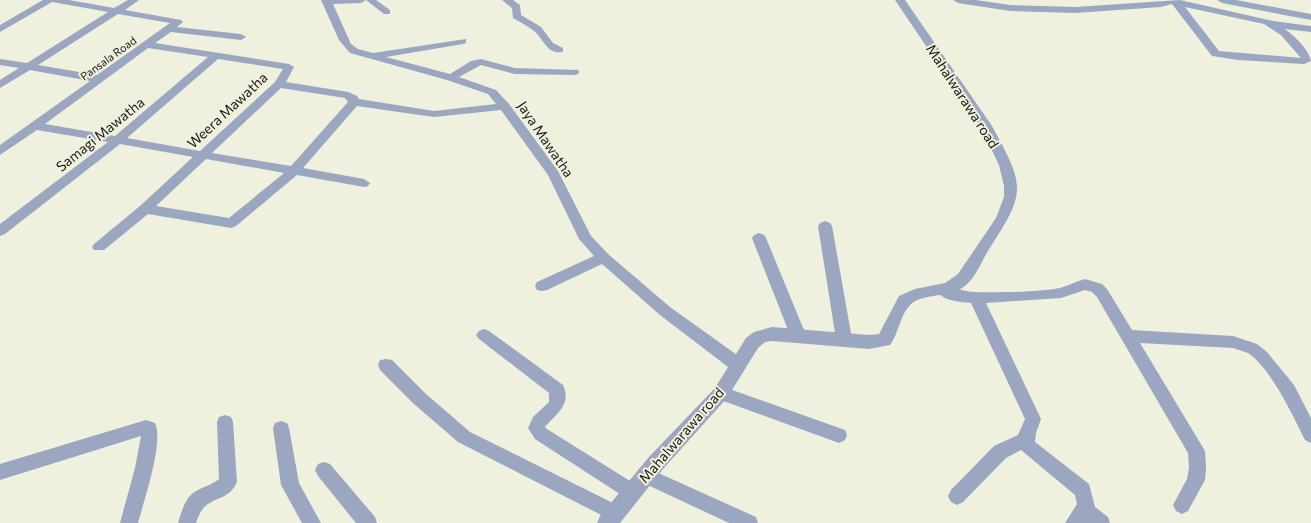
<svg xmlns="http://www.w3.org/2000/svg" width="1311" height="523" font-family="Commissioner,sans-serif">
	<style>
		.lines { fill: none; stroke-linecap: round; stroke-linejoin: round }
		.minor { fill: #9ba7c1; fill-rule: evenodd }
		.tertiary { fill: #9ba7c1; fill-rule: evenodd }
		.labels { text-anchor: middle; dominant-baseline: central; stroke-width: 4; stroke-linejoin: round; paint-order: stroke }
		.far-street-label { font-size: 11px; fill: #191913; stroke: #eff0de }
		.street-label { font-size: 14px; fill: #191913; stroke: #eff0de }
	</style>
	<rect width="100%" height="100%" fill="#eff0de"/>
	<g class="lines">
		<g class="minor">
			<path d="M 43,0 L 69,0 L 114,8 L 128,0 L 139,0 L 125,10 L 181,20 L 183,22 L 177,27 L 241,34 L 246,37 L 241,40 L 171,32 L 155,43 L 289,64 L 294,67 L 286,82 L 348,92 L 357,96 L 359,99 L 434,111 L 496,104 L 488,94 L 447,80 L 350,53 L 339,40 L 321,0 L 376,0 L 390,10 L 390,14 L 384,14 L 366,0 L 361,3 L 333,4 L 351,44 L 358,49 L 373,53 L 466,39 L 466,43 L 463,44 L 386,57 L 450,74 L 471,61 L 481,59 L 515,68 L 578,70 L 579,72 L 578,74 L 574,75 L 515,74 L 481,65 L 459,77 L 496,90 L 509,104 L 558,171 L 591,236 L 608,254 L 670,307 L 744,360 L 746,365 L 744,370 L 738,371 L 732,370 L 660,315 L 602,264 L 547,290 L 542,291 L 537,290 L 535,286 L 537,282 L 594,256 L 579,239 L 548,175 L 501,110 L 434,117 L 357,106 L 303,168 L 364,179 L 370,183 L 368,186 L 364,187 L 297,175 L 236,226 L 231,228 L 148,214 L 104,250 L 94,250 L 92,247 L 94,244 L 140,206 L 193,157 L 120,144 L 5,234 L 0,236 L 0,224 L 108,142 L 37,130 L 0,155 L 0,145 L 90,81 L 30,70 L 0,88 L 0,80 L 19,68 L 0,65 L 0,59 L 27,63 L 108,12 L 52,2 L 0,32 L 0,25 ZM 118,14 L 170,23 L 97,75 L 38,65 ZM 148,48 L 208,57 L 115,136 L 45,124 ZM 218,59 L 283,69 L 275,82 L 200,151 L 127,138 ZM 281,88 L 345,98 L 348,102 L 291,166 L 212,153 ZM 206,159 L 284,173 L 229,218 L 156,206 Z"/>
			<path d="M 502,0 L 513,0 L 520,5 L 521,15 L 541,27 L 553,43 L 563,48 L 563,52 C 547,55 544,39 534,31 C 528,26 520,22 513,18 L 512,8 Z"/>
			<path d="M 953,0 L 976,0 L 1010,5 L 1075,7 L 1180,0 L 1273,21 L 1311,26 L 1311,32 L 1285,29 C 1294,36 1309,49 1311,61 L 1304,64 L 1238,60 L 1212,56 L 1172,4 L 1161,7 L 1075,13 L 1010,11 L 958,3 ZM 1185,7 L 1264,24 L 1281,35 L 1301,58 L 1219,51 Z"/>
			<path d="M 1217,0 L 1236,0 L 1311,14 L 1311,20 L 1222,3 Z"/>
			<path d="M 825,221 L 830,223 L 832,226 L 852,339 L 849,343 L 844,345 L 839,343 L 836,339 L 818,226 L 820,223 Z"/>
			<path d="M 759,233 L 764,235 L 766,238 L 806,335 L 803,339 L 798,341 L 793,339 L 790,335 L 752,238 L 754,235 Z"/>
			<path d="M 1085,279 L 1102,284 L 1107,289 L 1132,330 L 1233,336 L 1257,344 L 1267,352 L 1294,385 L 1311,418 L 1311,443 L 1305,440 C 1293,416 1271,368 1248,353 C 1243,351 1238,350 1233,348 L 1140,343 L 1205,451 L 1206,468 L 1205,480 L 1188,511 L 1182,514 L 1176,511 L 1173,505 L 1187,479 L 1189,468 L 1188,453 L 1097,297 L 1092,292 L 1085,290 L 1061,298 L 986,303 L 1041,419 L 1036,433 L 1035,442 L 1089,484 L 1095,507 L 1108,517 L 1110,523 L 1065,523 L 1077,504 L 1075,495 L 1021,450 L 1006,458 L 963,502 L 957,505 L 951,502 L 948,496 L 951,490 L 994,446 L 1018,435 L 1025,419 L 971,303 C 960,302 942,301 936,290 L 938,286 C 945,284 964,292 975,292 C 996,293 1040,292 1060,288 C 1068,286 1077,281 1085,279 Z"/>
			<path d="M 484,329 L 489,331 L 563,385 C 572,405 556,414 545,427 L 547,429 L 638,486 L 641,492 L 638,498 L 632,500 L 626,498 L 535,439 L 528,428 L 533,417 L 549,402 L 549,393 L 479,339 L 476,335 L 479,331 Z"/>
			<path d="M 386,359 L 392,360 L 426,394 L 470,432 L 621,507 L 624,513 L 621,519 L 615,522 L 609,519 L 458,442 L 414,404 L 380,370 L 378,365 L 380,360 Z"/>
			<path d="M 721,386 L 845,430 L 847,435 L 845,440 L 839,443 L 715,398 L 713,393 L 715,388 Z"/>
			<path d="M 225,415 L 231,417 L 233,422 L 237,482 C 226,506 205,492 196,523 L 178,523 C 182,511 185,496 198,490 C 206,486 213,484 219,479 L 217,422 L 219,417 Z"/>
			<path d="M 146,420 L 155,423 C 164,442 144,501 138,523 L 120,523 L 135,468 L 141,436 L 0,480 L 0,464 Z"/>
			<path d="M 281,421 L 287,423 L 289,428 L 299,483 L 321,523 L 302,523 L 281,485 L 273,428 L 275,423 Z"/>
			<path d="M 324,462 L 330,464 L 375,517 L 377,523 L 356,523 L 318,476 L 315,470 L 318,464 Z"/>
			<path d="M 645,467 L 756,517 L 758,523 L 729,523 L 639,481 L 636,475 L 639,469 Z"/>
		</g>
		<path class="tertiary" d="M 895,0 L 905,0 L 992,126 C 1026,188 1026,192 988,251 C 980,264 975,280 962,288 C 947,297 922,294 911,304 C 900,314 899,333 890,345 L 869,349 L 772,341 L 765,342 L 758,348 L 727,398 L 663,469 L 620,523 L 597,523 L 600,516 L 649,457 L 715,388 L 746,338 L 754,332 L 772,327 L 869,335 L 879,334 L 899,296 L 915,289 L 945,283 L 958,274 L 996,218 L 1004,197 L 1004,186 L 999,165 L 980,126 Z"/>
	</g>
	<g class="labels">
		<g class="far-street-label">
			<text transform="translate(108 58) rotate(-36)">Pansala Road</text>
		</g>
		<g class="street-label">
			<text transform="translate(963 96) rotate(57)">Mahalwarawa road</text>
			<text transform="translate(227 110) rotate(-43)">Weera Mawatha</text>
			<text transform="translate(100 134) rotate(-39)">Samagi Mawatha</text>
			<text transform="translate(546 139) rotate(56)">Jaya Mawatha</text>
			<text transform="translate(681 435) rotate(-49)">Mahalwarawa road</text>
		</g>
	</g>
</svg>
